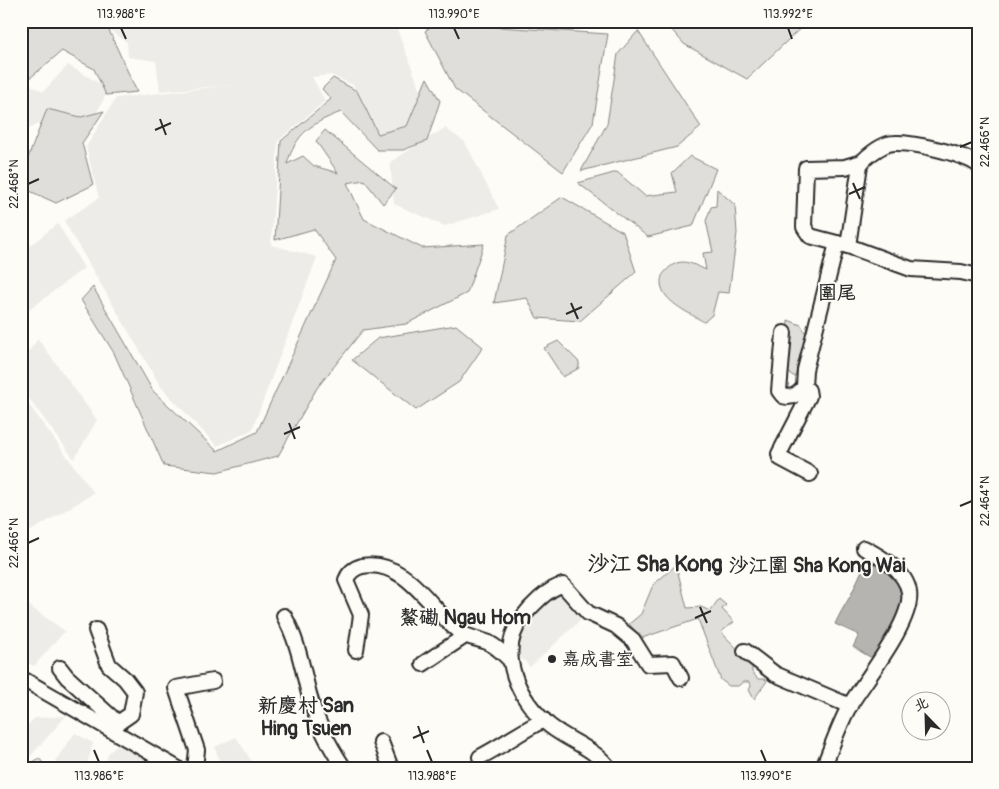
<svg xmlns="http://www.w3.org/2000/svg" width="999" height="789" font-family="Pangolin,'LXGW WenKai TC',sans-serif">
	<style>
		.built { fill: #edece8 }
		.green { fill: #dfdeda; stroke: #858482 }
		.water { fill: #b5b4b1; stroke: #7e7d7b }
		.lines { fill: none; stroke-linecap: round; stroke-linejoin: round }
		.minor-casing { stroke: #2b2b2b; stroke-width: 18 }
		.minor { stroke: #fdfcf7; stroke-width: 14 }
		.ticks { fill: none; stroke: #2b2b2b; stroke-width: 2 }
		.poi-dot { fill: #2b2b2b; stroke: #fdfcf7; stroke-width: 2 }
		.labels { text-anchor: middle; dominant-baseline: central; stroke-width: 4; stroke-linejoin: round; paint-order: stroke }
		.poi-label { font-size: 18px; fill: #2b2b2b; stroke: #fdfcf7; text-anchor: start }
		.neighbourhood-label { font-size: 19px; font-weight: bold; fill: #2b2b2b; stroke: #fdfcf7 }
		.quarter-label { font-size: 20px; font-weight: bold; fill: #2b2b2b; stroke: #fdfcf7 }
		.district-label { font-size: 22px; font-weight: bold; fill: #2b2b2b; stroke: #fdfcf7 }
		.neatline { fill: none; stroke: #2b2b2b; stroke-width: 2 }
		.ticks-label { font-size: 12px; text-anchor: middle; fill: #2b2b2b }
	</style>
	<rect width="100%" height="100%" fill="#fdfcf7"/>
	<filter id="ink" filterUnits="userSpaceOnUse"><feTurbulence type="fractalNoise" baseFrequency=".02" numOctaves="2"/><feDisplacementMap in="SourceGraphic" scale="10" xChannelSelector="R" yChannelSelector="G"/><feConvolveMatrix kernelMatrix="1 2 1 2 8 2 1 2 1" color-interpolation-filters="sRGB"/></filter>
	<g filter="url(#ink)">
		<g class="built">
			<path d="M 96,21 L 388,21 L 396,26 L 431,119 L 381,142 L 353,85 L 331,75 L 312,77 L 325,101 L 278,141 L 271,245 L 317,257 L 252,430 L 217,446 L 161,387 L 64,221 L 99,198 L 86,147 L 116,98 L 232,85 L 160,91 L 156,61 L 128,57 L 127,42 Z"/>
			<path d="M 68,65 L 109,89 L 91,123 L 52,117 L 21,133 L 21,79 L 43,92 Z"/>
			<path d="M 445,128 L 465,142 L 499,209 L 445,226 L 394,204 L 390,162 Z"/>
			<path d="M 58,224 L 84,268 L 21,316 L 21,252 Z"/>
			<path d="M 38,339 L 97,420 L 74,459 L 21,388 L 21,361 Z"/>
			<path d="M 21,394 L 94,493 L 21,537 Z"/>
			<path d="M 563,589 L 585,616 L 530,667 L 514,650 L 525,625 Z"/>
			<path d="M 21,596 L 32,608 L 65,631 L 34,666 L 21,659 Z"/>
			<path d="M 66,716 L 21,767 L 21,731 L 35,718 Z"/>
			<path d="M 75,733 L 93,743 L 87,765 L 89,768 L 61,768 L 55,761 Z"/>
			<path d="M 236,737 L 254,765 L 249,768 L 222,768 L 215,747 Z"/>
			<path d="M 121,743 L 156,768 L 104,768 L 108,753 Z"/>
		</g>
		<g class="green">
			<path d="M 21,21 L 95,21 L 107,26 L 137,92 L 106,95 L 94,69 L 62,51 L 30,78 L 21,68 Z"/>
			<path d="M 664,21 L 808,21 L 747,79 L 684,44 Z"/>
			<path d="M 436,23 L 608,34 L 593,123 L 563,172 L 455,89 L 425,31 Z"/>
			<path d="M 638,31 L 701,127 L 677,147 L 581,171 L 607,124 L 618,54 Z"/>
			<path d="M 333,78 L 357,91 L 378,134 L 407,126 L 427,78 L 440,101 L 427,141 L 403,150 L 377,150 L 341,112 C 312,123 296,133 287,164 L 303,156 L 314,166 L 338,173 L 316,141 L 325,130 L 396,189 L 383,204 L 364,180 L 347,183 L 364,219 L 422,248 L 484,244 L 467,293 L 406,324 L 363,330 L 317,388 L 278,456 L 217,472 L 164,466 L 114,353 L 81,300 L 93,287 L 153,391 L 217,451 L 257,432 L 336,260 L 314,229 L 275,240 L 281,141 L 331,99 L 322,89 Z"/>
			<path d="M 47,109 L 81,117 L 104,111 L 82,143 L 93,185 L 56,203 L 21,187 L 21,166 L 24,168 Z"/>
			<path d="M 690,156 L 716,169 L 693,226 L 648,237 L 578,183 L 617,172 L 645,196 L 677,192 L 672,173 Z"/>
			<path d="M 717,189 L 735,205 L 737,233 L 729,293 L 718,292 L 712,315 L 704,322 C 691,314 666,303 662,288 C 660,283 661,276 664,273 C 678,256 689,262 706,270 L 703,253 L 713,252 L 706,221 L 711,207 L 716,206 Z"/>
			<path d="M 562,197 L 623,232 L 636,272 L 580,321 L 537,318 L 527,298 L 494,303 L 508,235 Z"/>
			<path d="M 788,320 L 801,325 L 806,334 L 795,377 L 787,372 Z"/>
			<path d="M 456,325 L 483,347 L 459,382 L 416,410 L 352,360 L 378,338 Z"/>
			<path d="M 558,341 L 579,362 L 579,368 L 563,377 L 544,348 Z"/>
			<path d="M 676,565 L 687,608 L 701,607 L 710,611 L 719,599 L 726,605 L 722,609 L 734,622 L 721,632 L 752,664 L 752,672 L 758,679 L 765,679 L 767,681 L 754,699 L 749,690 L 751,686 L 749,682 L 743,682 L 738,686 L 729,686 L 721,680 L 698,619 L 642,638 L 629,624 L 641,614 L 653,585 Z"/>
			<path d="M 39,758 L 47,768 L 24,768 Z"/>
		</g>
		<path class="water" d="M 871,558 L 893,571 L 905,594 C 899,612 888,649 870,657 L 853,647 L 859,635 L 835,624 C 839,615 843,608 848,600 C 857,585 859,571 871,558 Z"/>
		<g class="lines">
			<g class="minor-casing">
				<g id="minor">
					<path d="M 862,162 L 845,167 L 806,168 L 804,227 L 810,236 L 848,246 L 911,269 L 961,272 L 978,276"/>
					<path d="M 848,246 L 860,165 C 865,157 879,147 888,144 C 902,139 967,154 978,165"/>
					<path d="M 784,333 L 779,391 L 783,396 C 792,399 798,394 804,387"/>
					<path d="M 810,474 L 780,458 L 779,454 L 809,396 L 808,390 L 804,387 L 805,370 L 837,243"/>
					<path d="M 284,616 C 298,641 302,667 309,694 C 316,721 328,744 344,768"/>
					<path d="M 96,630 L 109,665 L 125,679 L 135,692 L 131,714 L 118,723"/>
					<path d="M 356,650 L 361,615 L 346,580 C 349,572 354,568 362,566 C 406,559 429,607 457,630 C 468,639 478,638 489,643 C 497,647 504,654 510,660"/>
					<path d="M 745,651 L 775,674 L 850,706"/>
					<path d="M 423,664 L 465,636"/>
					<path d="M 60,668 L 67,677 L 118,723 L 114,730"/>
					<path d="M 21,678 L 177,768"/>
					<path d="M 381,742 L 391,768"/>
					<path d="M 480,757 C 502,746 521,731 544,720"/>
					<path d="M 195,768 L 197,750 L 176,688 L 213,681"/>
					<path d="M 609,768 C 594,748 569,741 550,726 C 520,702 495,654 522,618 C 530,607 548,588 563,585 L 588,613 L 616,626 L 633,640 L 648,664 L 673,663 L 681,678"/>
					<path d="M 823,768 C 832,747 839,724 850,705 C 865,680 914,620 909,592 C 906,571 881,557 864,548"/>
				</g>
			</g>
			<use href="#minor" class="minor"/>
		</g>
	</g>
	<path class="ticks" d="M 121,28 L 126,39M 454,28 L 459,39M 788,28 L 792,39M 160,119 L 166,135M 155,130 L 171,123M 960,147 L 972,142M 853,183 L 860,199M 28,184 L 39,179M 849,194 L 865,187M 571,303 L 578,319M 566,314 L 582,307M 289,423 L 295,439M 284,434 L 300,427M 960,506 L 972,501M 28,543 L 39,538M 700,607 L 707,623M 695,618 L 711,611M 418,726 L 424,743M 413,738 L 429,731M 94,750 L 99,762M 427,750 L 432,762M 761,750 L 766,762"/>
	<circle class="poi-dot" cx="552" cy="659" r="5"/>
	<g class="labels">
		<g class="poi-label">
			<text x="562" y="659">嘉成書室</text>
		</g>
		<g class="neighbourhood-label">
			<text x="837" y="293">圍尾</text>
		</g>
		<g class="quarter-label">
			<text x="817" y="565">沙江圍 Sha Kong Wai</text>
			<text x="465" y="617">鰲磡 Ngau Hom</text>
			<text x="306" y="705">新慶村 San<tspan x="306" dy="23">Hing Tsuen</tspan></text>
		</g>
		<g class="district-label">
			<text x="655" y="564">沙江 Sha Kong</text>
		</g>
	</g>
	<rect width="999" height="789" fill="none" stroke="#fdfcf7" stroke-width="55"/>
	<g transform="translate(926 716) rotate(337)"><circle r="24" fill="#fdfcf7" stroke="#a9a8a5"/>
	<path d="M0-4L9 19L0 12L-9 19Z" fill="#2b2b2b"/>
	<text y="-8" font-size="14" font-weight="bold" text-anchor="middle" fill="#2b2b2b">北</text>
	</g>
	<rect x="28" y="28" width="944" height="734" class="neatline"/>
	<g class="ticks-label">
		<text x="121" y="18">113.988°E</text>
		<text x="454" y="18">113.990°E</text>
		<text x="788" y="18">113.992°E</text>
		<text transform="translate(985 142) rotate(-90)" y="4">22.466°N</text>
		<text transform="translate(14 184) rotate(-90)" y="4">22.468°N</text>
		<text transform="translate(985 501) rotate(-90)" y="4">22.464°N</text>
		<text transform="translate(14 543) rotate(-90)" y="4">22.466°N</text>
		<text x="99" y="780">113.986°E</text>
		<text x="432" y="780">113.988°E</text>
		<text x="766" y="780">113.990°E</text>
	</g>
</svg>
